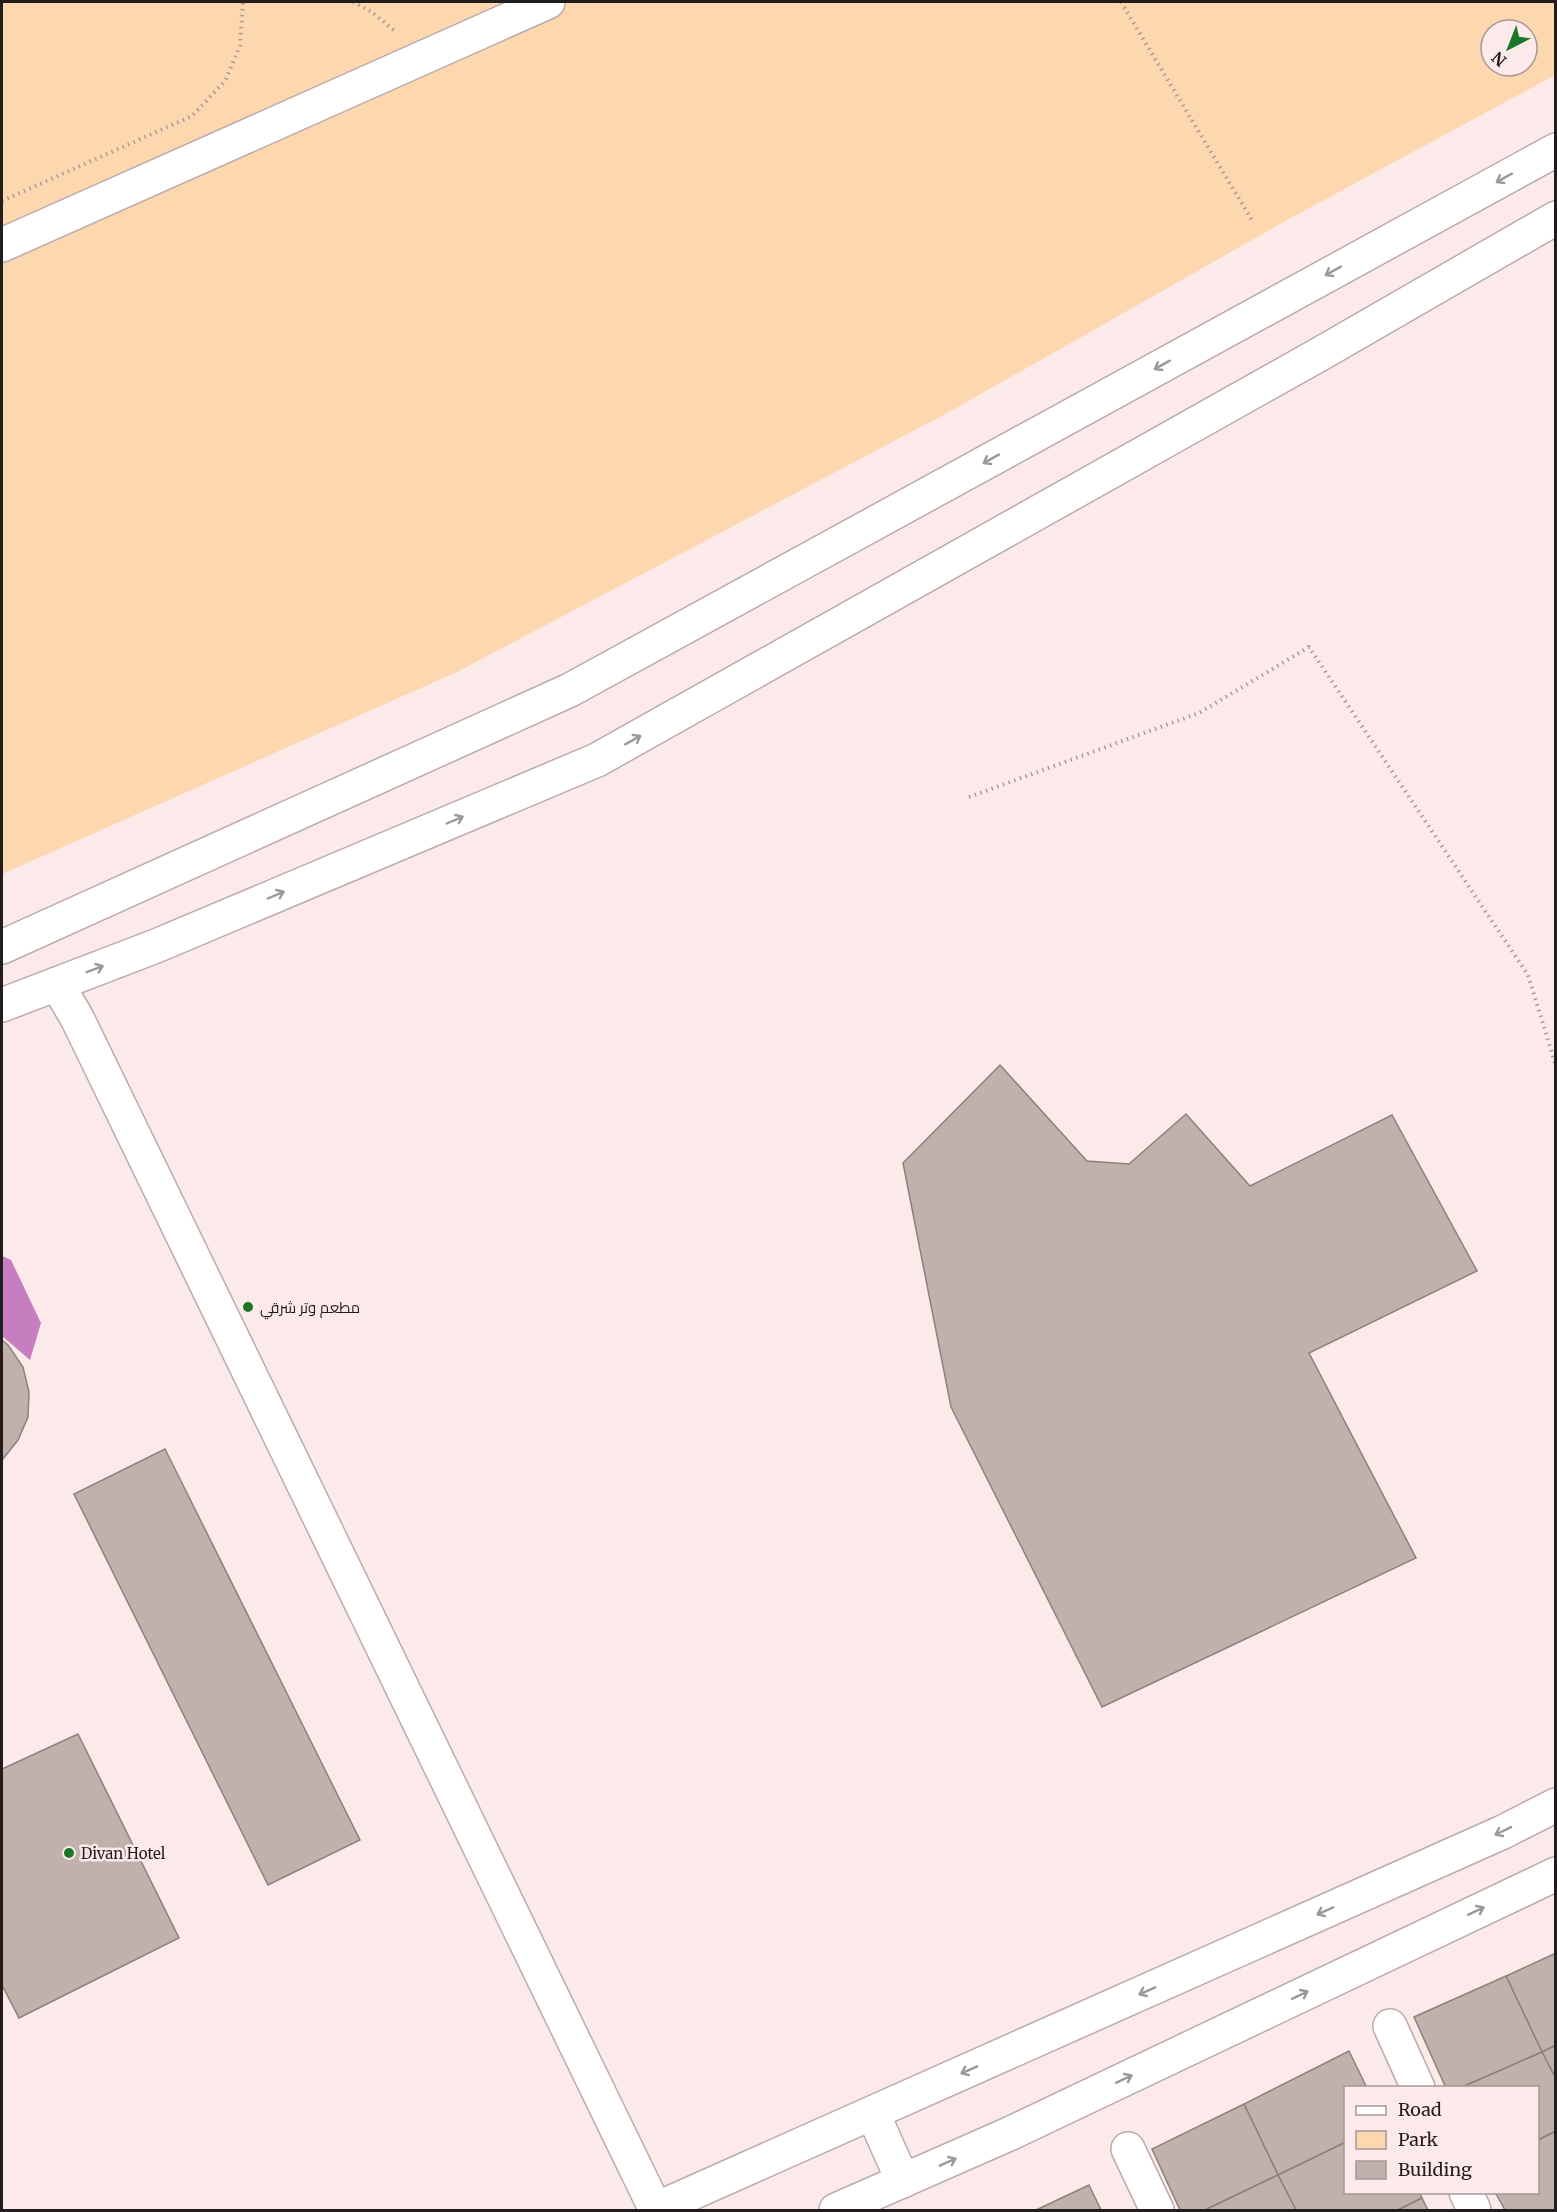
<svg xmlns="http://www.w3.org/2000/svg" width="1557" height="2212" font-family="Merriweather,Cairo,serif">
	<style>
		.green { fill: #fdd7ae; fill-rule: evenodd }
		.water { fill: #c77ec1 }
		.building { fill: #bfb1ab; stroke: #8e817b; stroke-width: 1.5 }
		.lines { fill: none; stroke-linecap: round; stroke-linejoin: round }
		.street-casing { stroke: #bbabab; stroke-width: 36 }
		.secondary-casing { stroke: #bbabab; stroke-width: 36 }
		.primary-casing { stroke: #bbabab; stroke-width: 36 }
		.path { stroke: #a99c9b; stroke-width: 4; stroke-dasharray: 1.5 4.5; stroke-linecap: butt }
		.street { stroke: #fff; stroke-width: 33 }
		.secondary { stroke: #fff; stroke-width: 33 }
		.primary { stroke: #fff; stroke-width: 33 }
		.oneway { stroke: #9c9999 }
		.poi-dot { fill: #1b7625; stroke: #fbeae9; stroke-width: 2 }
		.labels { text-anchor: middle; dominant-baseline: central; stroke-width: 5; stroke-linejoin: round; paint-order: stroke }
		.poi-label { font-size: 15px; fill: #221d1c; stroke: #fbeae9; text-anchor: start }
	</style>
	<rect width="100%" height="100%" fill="#fbeae9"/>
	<path class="green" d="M 2,2 L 1555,2 L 1555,75 L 1289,219 L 949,412 L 457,672 L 2,874 ZM 1491,30 L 1527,30 L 1527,66 L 1491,66 Z"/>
	<path class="water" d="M 2,1256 L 11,1260 L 41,1323 L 30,1360 L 2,1336 Z"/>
	<g class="building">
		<path d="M 1000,1065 L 1087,1161 L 1129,1164 L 1186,1114 L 1250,1186 L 1392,1115 L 1477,1271 L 1309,1353 L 1416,1558 L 1102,1707 L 951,1407 L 903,1163 Z"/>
		<path d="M 2,1340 L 8,1345 L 23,1367 L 29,1392 L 28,1417 L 18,1440 L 2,1460 Z"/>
		<path d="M 165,1449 L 360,1840 L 268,1885 L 74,1494 Z"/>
		<path d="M 78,1734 L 179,1938 L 19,2018 L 2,1985 L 2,1769 Z"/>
		<path d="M 1556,1953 L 1556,2045 L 1542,2052 L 1506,1976 Z"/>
		<path d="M 1506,1976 L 1542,2052 L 1460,2088 L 1446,2088 L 1414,2017 Z"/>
		<path d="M 1556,2045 L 1556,2079 L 1542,2052 Z"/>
		<path d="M 1349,2051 L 1367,2088 L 1346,2088 L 1346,2142 L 1278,2175 L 1244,2104 Z"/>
		<path d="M 1542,2052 L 1556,2079 L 1556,2131 L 1538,2140 L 1538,2088 L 1460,2088 Z"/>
		<path d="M 1244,2104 L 1278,2175 L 1205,2210 L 1180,2210 L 1152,2149 Z"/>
		<path d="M 1556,2131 L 1556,2210 L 1505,2210 L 1495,2192 L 1538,2192 L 1538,2140 Z"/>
		<path d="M 1346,2142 L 1346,2192 L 1419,2192 L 1422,2198 L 1398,2210 L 1296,2210 L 1278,2175 Z"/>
		<path d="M 1278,2175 L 1296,2210 L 1205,2210 Z"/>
		<path d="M 1089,2185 L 1101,2210 L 1036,2210 Z"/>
		<path d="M 1422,2198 L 1428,2210 L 1398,2210 Z"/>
	</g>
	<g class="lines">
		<g class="street-casing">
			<g id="street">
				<path d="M 2,245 L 548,2"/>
				<path d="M 57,984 L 77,1018 L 656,2210"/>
				<path d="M 1390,2026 L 1418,2088"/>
				<path d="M 1128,2149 L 1157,2210"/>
				<path d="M 1466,2192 L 1474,2210"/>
			</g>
		</g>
		<g class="secondary-casing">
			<g id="secondary">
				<path d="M 873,2114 L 903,2181"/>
				<path d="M 654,2210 L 1503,1832 L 1556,1805"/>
				<path d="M 836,2210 L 1009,2134 L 1556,1874"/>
			</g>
		</g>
		<g class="primary-casing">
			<g id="primary">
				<path d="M 2,947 L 570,690 L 1556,150"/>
				<path d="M 2,1005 L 156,946 L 597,760 L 1320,354 L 1556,218"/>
			</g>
		</g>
		<g class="path">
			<path d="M 353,2 L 372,12 L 396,32"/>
			<path d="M 1121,2 L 1253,222"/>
			<path d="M 2,201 L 192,116 L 225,81 L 240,46 L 243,2"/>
			<path d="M 969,797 L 1199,713 L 1309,647 L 1528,975 L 1556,1066"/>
		</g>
		<use href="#street" class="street"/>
		<use href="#secondary" class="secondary"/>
		<use href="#primary" class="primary"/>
	</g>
	<defs><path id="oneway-shaft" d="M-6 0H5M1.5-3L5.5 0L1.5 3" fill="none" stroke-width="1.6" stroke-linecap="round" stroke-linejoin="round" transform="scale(1.5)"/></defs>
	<g class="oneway">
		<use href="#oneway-shaft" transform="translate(1504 178) rotate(151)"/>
		<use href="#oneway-shaft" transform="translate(1333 271) rotate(151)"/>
		<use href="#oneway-shaft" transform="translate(1162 365) rotate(151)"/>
		<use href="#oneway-shaft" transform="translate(991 459) rotate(151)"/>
		<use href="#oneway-shaft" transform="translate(633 740) rotate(-29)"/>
		<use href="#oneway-shaft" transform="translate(455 820) rotate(-23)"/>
		<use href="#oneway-shaft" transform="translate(276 895) rotate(-23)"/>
		<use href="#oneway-shaft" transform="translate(95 969) rotate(-21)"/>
		<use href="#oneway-shaft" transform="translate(1503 1831) rotate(154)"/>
		<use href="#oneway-shaft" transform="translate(1325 1911) rotate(156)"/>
		<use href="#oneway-shaft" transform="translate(1476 1911) rotate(-25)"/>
		<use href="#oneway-shaft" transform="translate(1147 1991) rotate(156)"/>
		<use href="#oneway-shaft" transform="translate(1300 1995) rotate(-25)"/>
		<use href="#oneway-shaft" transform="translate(969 2070) rotate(156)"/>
		<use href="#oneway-shaft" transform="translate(1124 2079) rotate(-25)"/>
		<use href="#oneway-shaft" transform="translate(948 2162) rotate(-24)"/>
	</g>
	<g class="poi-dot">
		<circle cx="248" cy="1307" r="6"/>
		<circle cx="69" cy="1853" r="6"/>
	</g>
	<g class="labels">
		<g class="poi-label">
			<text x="260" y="1307">مطعم وتر شرقي</text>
			<text x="81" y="1853">Divan Hotel</text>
		</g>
	</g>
	<rect width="1557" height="2212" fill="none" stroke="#221d1c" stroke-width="6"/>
	<rect x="1344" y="2086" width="195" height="108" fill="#fbeae9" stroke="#a49897" stroke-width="1.5"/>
	<rect x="1356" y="2106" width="30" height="9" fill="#ffffff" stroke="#a49897" stroke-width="1.5"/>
	<text x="1398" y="2116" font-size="18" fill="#221d1c">Road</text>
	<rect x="1356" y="2131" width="30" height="18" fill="#fdd7ae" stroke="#a49897" stroke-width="1.5"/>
	<text x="1398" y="2146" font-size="18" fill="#221d1c">Park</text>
	<rect x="1356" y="2161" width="30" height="18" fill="#bfb1ab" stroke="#a49897" stroke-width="1.5"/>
	<text x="1398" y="2176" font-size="18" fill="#221d1c">Building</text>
	<g transform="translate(1509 48) rotate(222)"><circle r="28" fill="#fbeae9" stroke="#a49897" stroke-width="1.5"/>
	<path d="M0-4.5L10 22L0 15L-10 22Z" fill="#1b7625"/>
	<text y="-9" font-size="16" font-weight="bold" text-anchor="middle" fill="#221d1c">N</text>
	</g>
</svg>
